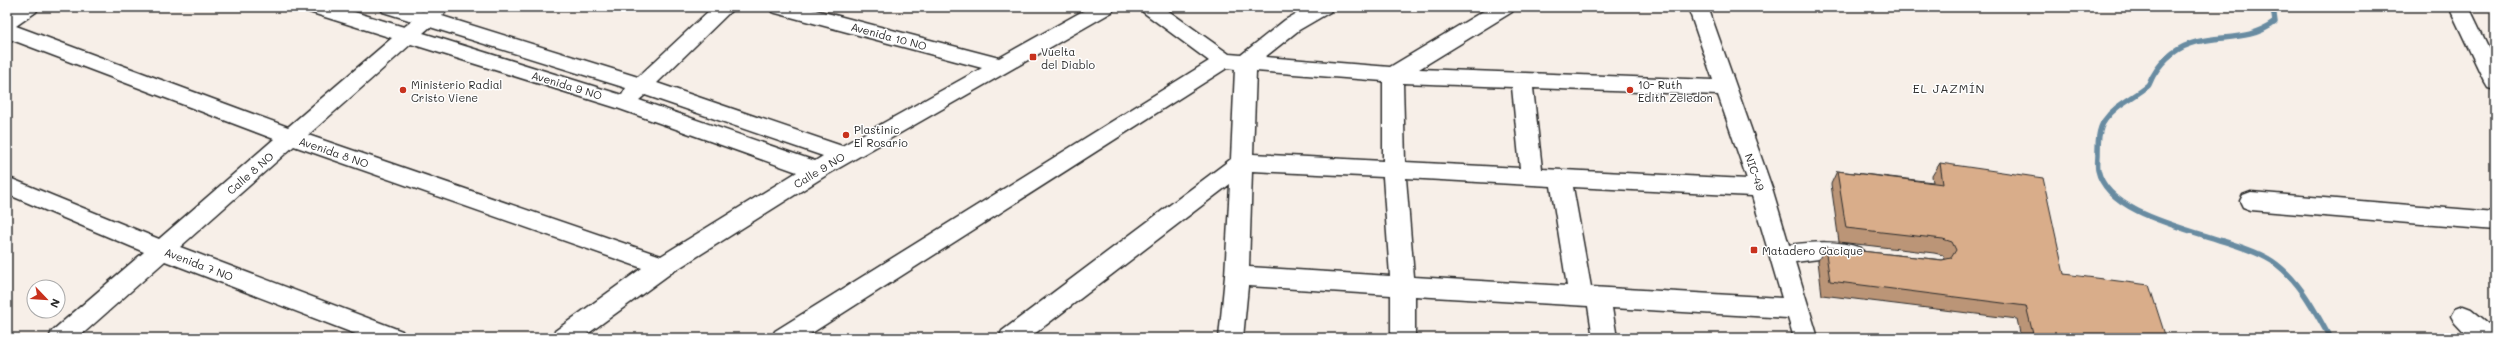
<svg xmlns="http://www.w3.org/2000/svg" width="2502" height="345" font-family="Mali,sans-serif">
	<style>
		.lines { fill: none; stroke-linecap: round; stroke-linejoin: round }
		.stream { stroke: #678ba1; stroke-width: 5.5 }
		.minor-casing { stroke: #2b2b2b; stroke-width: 3 }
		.minor { fill: #fff; fill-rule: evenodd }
		.wall { fill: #bb9577; stroke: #2b2b2b }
		.building { fill: #d9ad8a; stroke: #2b2b2b }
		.poi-dot { fill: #c8321e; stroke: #fff; stroke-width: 1.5 }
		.labels { text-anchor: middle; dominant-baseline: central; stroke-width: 3; stroke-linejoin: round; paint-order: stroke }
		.street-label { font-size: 11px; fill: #2b2b2b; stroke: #fff }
		.poi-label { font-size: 11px; fill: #2b2b2b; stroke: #fff; text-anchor: start }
		.neighbourhood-label { font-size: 12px; letter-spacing: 1px; fill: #2b2b2b; stroke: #fff }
	</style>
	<rect width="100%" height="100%" fill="#f7efe8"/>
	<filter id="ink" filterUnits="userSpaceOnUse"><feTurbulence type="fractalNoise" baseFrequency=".025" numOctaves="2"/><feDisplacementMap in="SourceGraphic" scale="8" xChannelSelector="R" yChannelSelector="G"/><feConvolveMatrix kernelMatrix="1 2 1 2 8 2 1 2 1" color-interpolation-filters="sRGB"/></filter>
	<g filter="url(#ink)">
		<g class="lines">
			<path class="stream" d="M 2273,7 L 2275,22 C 2243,47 2205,29 2173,53 C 2165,59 2158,67 2153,76 C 2151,79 2150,84 2148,86 C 2134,98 2116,104 2105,120 C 2098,129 2098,143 2098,155 C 2098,159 2097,165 2098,170 C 2109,224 2231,234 2272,261 C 2299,279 2315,311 2330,338"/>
			<g class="minor-casing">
				<g id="minor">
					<path d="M 15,7 L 39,7 L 36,12 L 16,26 L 288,127 L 392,38 L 309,12 L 306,7 L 338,7 L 404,27 L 412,21 L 383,12 L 380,7 L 412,7 L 423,11 L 428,7 L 450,7 L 442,16 L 638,77 L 713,7 L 735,7 L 657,83 L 842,146 L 982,68 L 772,12 L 769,7 L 804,7 L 999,58 L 1090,7 L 1115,7 L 1112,12 L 825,176 L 671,273 L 582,338 L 552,338 L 555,331 L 642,268 L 294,146 L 180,247 L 402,331 L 405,338 L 366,338 L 165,261 L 78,338 L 49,338 L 52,331 L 144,252 L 7,194 L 7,177 L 159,239 L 274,139 L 7,38 L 7,12 ZM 430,27 L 626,88 L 622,95 L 423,33 ZM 411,44 L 617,108 L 797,172 L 661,256 L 308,135 ZM 645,95 L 823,156 L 815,161 L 639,100 Z"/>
					<path d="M 1140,7 L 1163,7 L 1229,54 L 1241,55 L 1285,20 L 1308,7 L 1333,7 L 1330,12 L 1299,30 L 1265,57 L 1390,67 L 1490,7 L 1515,7 L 1512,12 L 1419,69 L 1713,80 L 1688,7 L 1708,7 L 1772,188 L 1789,245 C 1814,242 1838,240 1861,248 L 1865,254 L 1861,260 L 1853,263 L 1819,259 L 1795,262 L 1818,338 L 1794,338 L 1788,318 L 1612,308 L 1617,338 L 1593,338 L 1588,306 L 1415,296 L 1415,338 L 1391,338 L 1391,295 L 1248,286 L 1243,338 L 1219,338 L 1225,276 L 1230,184 L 1029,338 L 999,338 L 1002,331 L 1231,159 L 1235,69 L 1227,68 L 804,338 L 772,338 L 775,331 L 1209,61 L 1143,12 ZM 1256,71 L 1383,81 L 1383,161 L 1253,154 ZM 1403,83 L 1512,87 L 1520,168 L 1405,162 ZM 1533,88 L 1718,95 L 1747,179 L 1542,169 ZM 1252,171 L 1383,177 L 1390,276 L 1249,267 ZM 1406,178 L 1551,186 L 1567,286 L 1414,277 ZM 1573,187 L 1752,196 L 1782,298 L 1591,287 Z"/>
					<path d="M 2449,7 L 2469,7 L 2495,61 L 2495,90 L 2488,88 L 2485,83 Z"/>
					<path d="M 2251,192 L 2495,212 L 2495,230 L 2251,210 L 2243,207 L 2240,201 L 2243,195 Z"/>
					<path d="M 2463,306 L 2471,309 L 2495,329 L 2495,338 L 2469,338 L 2455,323 L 2451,316 L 2455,309 Z"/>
				</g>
			</g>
			<use href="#minor" class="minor"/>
		</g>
		<path class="wall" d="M 1940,163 L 2064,274 L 2166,338 L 2021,338 L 2017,319 L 1822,295 L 1818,261 L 1825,247 L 1942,260 L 1945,259 L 1943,255 L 1934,253 L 1839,242 L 1831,184 L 1837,171 L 1933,182 L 1932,176 Z"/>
		<path class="building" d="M 1940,163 L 2043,178 L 2064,274 L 2149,285 L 2166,338 L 2034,338 L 2026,306 L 1830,281 L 1825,247 L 1942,260 L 1951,258 L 1956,250 L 1952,242 L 1943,239 L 1846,228 L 1837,171 L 1943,184 Z"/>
	</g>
	<g class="poi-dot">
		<rect x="1029" y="53" width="8" height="8" rx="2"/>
		<circle cx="403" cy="90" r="4"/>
		<circle cx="1630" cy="90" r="4"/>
		<circle cx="846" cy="135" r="4"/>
		<rect x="1750" y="246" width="8" height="8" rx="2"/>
	</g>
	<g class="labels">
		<g class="street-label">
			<text transform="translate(889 36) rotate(15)">Avenida 10 NO</text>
			<text transform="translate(567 85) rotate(17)">Avenida 9 NO</text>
			<text transform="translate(334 152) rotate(19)">Avenida 8 NO</text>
			<text transform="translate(819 170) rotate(-31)">Calle 9 NO</text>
			<text transform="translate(1755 172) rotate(71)">NIC-49</text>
			<text transform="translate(250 173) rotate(-41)">Calle 8 NO</text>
			<text transform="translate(199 264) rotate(21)">Avenida 7 NO</text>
		</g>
		<g class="poi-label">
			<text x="1041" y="51">Vuelta<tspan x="1041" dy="13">del Diablo</tspan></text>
			<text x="411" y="84">Ministerio Radial<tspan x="411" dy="13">Cristo Viene</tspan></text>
			<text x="1638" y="84">10- Ruth<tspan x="1638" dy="13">Edith Zeledon</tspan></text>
			<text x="854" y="129">Plastinic<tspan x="854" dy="13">El Rosario</tspan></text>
			<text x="1762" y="250">Matadero Cacique</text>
		</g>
		<g class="neighbourhood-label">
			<text x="1949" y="88">EL JAZMÍN</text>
		</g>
	</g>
	<rect width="2502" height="345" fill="none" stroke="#fff" stroke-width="24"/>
	<rect x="12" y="12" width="2478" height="321" fill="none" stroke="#2b2b2b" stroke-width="1.5" filter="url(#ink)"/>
	<g transform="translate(46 299) rotate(115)"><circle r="19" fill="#ffffff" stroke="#aaaaaa"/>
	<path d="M0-3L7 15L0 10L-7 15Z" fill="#c8321e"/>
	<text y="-6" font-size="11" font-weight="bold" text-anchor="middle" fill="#2b2b2b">N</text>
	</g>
</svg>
